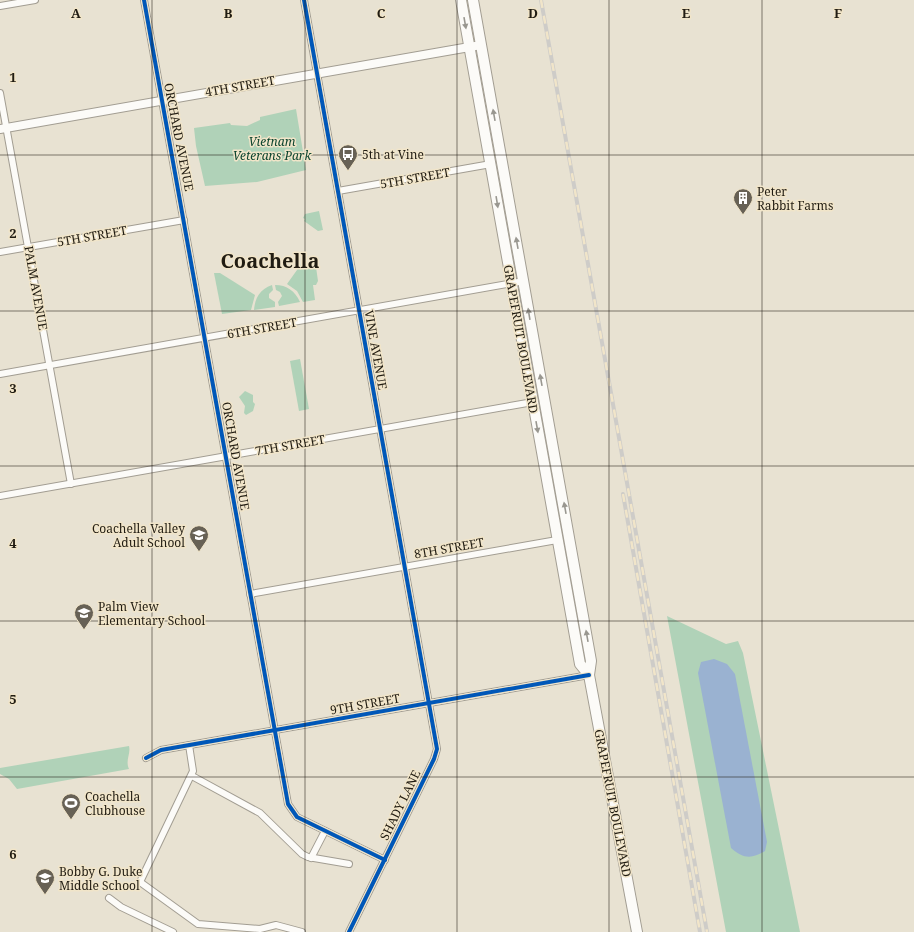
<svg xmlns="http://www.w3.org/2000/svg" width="914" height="932" font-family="'Noto Serif',serif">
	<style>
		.green { fill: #b0d2b8 }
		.water { fill: #9ab2d1 }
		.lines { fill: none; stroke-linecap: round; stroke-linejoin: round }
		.minor-casing { stroke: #a29d92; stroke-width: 8 }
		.tertiary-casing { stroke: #a29d92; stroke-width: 10 }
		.primary-casing { stroke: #a29d92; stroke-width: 12 }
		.minor { stroke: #fcfbf8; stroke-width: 6 }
		.tertiary { stroke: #fcfbf8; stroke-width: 8 }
		.primary { stroke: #fcfbf8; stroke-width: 10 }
		.rail-casing { stroke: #ceccc8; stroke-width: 4 }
		.rail { stroke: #f1e5c9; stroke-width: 2.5; stroke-dasharray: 8; stroke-linecap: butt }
		.cycleway-casing { stroke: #f1e5c9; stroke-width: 6 }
		.cycleway { stroke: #0057b8; stroke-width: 4 }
		.oneway { fill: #999790 }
		.grid { fill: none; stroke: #211c12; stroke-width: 1; stroke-opacity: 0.55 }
		.labels { text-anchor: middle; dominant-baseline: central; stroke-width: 3; stroke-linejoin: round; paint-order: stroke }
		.street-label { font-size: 12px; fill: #211c12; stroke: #f1e5c9 }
		.park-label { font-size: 12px; font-style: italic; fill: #0b442e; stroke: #f1e5c9 }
		.poi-label { font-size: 12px; fill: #211c12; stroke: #f1e5c9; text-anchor: start }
		.town-label { font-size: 20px; font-weight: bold; fill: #211c12; stroke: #f1e5c9 }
		.grid-label { font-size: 13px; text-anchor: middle; font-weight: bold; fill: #211c12; stroke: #f1e5c9; stroke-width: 3; stroke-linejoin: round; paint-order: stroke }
	</style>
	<rect width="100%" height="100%" fill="#e8e2d2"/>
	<g class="green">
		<path d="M 296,109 L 306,170 L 257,182 L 205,186 L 196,146 L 194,128 L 230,123 L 231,125 L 247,126 L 260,120 L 260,117 Z"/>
		<path d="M 319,211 L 323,230 L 318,231 L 304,221 L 305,219 L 303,218 L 305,214 Z"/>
		<path d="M 302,263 L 309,268 L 316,267 L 318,281 L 316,285 L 313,285 L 315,300 L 303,302 L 297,291 L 287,284 Z"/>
		<path d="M 214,273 L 220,273 L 255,295 L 251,310 L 222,314 Z"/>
		<path d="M 272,285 L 273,290 L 269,294 L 269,298 L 275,302 L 275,307 L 254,310 C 255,298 260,289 272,285 Z"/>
		<path d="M 275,285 C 287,285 295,291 300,302 L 279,306 L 278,302 L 282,296 L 280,292 L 276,290 Z"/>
		<path d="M 300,359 L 309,409 L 299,411 L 290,361 Z"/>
		<path d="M 245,391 L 253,395 L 253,402 L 255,404 L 253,411 L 246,415 L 244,413 L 245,406 L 239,397 Z"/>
		<path d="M 667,616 L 726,644 L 738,641 L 743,653 L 800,932 L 726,932 Z"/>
		<path d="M 129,746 C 131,754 125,760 129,769 L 17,789 L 9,779 L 0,774 L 0,768 Z"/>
	</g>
	<path class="water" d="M 714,659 L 727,664 L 735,674 L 767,842 L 765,851 C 752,859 743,859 731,848 L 698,673 L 701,662 Z"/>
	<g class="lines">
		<g class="minor-casing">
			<g id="minor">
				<path d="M 144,0 L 288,804 L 297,817 L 385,860"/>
				<path d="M 304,0 L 437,749 L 434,759 L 349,932"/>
				<path d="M 0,6 L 35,0"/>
				<path d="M 0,93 L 71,484"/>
				<path d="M 338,191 L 491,164"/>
				<path d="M 0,252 L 184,220"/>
				<path d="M 0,374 L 524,281"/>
				<path d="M 0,496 L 533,402"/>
				<path d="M 250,594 L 557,540"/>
				<path d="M 189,745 L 193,771 L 140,882 L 198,924 L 260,929 L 276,925 L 302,932"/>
				<path d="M 146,758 L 161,750 L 589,675"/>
				<path d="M 192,776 L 260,813 L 302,854 L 308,857 L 349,864"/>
				<path d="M 311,858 L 325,831"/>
				<path d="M 109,898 L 121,907 L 173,932"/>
			</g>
		</g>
		<g class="tertiary-casing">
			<path id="tertiary" d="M 0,129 L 481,45"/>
		</g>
		<g class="primary-casing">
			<g id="primary">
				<path d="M 461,0 L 580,664 L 589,675"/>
				<path d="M 473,0 L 591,661 L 589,675 L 637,932"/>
			</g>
		</g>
		<use href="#minor" class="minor"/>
		<use href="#tertiary" class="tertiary"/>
		<use href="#primary" class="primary"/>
		<g class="rail-casing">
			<g id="rail">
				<path d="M 541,0 L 707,932"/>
				<path d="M 623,494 L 700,932"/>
			</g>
		</g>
		<use href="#rail" class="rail"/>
		<g class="cycleway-casing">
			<g id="cycleway">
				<path d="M 144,0 L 288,804 L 297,817 L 385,860"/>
				<path d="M 304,0 L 437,749 L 434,759 L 349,932"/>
				<path d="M 146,758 L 161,750 L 589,675"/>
			</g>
		</g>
		<use href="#cycleway" class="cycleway"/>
	</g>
	<defs><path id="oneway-solid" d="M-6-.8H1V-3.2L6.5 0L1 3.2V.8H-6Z"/></defs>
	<g class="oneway">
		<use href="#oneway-solid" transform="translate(465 23) rotate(80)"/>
		<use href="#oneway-solid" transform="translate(494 115) rotate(-100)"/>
		<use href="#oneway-solid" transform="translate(497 202) rotate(81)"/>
		<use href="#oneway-solid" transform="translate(517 243) rotate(-100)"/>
		<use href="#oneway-solid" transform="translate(529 314) rotate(-99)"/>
		<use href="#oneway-solid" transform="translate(541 380) rotate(-100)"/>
		<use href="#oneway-solid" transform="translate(537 427) rotate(80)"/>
		<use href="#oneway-solid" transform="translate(565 508) rotate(-100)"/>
		<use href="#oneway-solid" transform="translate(587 636) rotate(-100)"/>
	</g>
	<path class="grid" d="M 152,0 L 152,932M 305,0 L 305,932M 457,0 L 457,932M 609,0 L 609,932M 762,0 L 762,932M 0,155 L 914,155M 0,311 L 914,311M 0,466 L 914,466M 0,621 L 914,621M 0,777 L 914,777"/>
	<defs>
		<g id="bus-pin" transform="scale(1)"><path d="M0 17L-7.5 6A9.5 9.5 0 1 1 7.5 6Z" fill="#676155" stroke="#f1e5c9"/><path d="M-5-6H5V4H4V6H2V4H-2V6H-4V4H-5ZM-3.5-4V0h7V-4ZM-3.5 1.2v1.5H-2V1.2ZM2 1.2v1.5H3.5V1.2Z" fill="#fff"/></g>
		<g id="building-pin" transform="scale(1)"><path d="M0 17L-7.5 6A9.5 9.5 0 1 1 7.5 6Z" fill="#676155" stroke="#f1e5c9"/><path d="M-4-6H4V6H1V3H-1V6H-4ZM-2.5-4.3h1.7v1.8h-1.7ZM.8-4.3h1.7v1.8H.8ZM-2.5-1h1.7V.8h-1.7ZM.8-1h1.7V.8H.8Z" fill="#fff"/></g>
		<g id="school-pin" transform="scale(1)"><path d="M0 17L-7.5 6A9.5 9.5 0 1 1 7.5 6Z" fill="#676155" stroke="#f1e5c9"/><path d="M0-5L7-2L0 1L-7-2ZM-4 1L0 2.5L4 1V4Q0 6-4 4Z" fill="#fff"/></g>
		<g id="stadium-pin" transform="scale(1)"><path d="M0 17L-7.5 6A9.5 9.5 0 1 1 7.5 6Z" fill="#676155" stroke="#f1e5c9"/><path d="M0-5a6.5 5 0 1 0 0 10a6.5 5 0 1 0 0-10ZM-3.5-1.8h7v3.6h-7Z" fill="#fff"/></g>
	</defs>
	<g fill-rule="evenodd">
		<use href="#bus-pin" x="348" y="154"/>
		<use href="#building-pin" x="743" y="198"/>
		<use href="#school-pin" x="199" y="535"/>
		<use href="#school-pin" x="84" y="613"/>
		<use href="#stadium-pin" x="71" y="803"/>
		<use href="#school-pin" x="45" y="878"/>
	</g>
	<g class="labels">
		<g class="street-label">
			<text transform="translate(240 86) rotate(-10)">4TH STREET</text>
			<text transform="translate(179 137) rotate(79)">ORCHARD AVENUE</text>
			<text transform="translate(415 178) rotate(-10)">5TH STREET</text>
			<text transform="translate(92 236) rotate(-10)">5TH STREET</text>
			<text transform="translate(36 288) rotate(80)">PALM AVENUE</text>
			<text transform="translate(262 328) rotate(-10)">6TH STREET</text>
			<text transform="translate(521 339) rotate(80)">GRAPEFRUIT BOULEVARD</text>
			<text transform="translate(376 350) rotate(80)">VINE AVENUE</text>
			<text transform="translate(290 445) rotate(-10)">7TH STREET</text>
			<text transform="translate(236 456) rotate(80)">ORCHARD AVENUE</text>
			<text transform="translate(449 548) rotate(-10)">8TH STREET</text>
			<text transform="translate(365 704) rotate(-10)">9TH STREET</text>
			<text transform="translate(613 803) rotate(79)">GRAPEFRUIT BOULEVARD</text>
			<text transform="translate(400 805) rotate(-64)">SHADY LANE</text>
		</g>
		<g class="park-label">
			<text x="272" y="141">Vietnam<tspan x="272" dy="14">Veterans Park</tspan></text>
		</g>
		<g class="poi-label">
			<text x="362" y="154">5th at Vine</text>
			<text x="757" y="191">Peter<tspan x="757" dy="14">Rabbit Farms</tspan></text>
			<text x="185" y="528" text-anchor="end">Coachella Valley<tspan x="185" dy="14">Adult School</tspan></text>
			<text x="98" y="606">Palm View<tspan x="98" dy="14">Elementary School</tspan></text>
			<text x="85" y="796">Coachella<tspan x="85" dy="14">Clubhouse</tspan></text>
			<text x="59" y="871">Bobby G. Duke<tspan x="59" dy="14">Middle School</tspan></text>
		</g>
		<g class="town-label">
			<text x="270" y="260">Coachella</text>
		</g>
	</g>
	<g class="grid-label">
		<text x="76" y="18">A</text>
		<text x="228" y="18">B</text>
		<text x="381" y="18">C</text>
		<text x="533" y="18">D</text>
		<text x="686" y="18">E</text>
		<text x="838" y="18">F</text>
		<text x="13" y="82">1</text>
		<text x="13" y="238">2</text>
		<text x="13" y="393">3</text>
		<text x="13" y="548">4</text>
		<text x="13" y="704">5</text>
		<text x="13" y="859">6</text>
	</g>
</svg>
